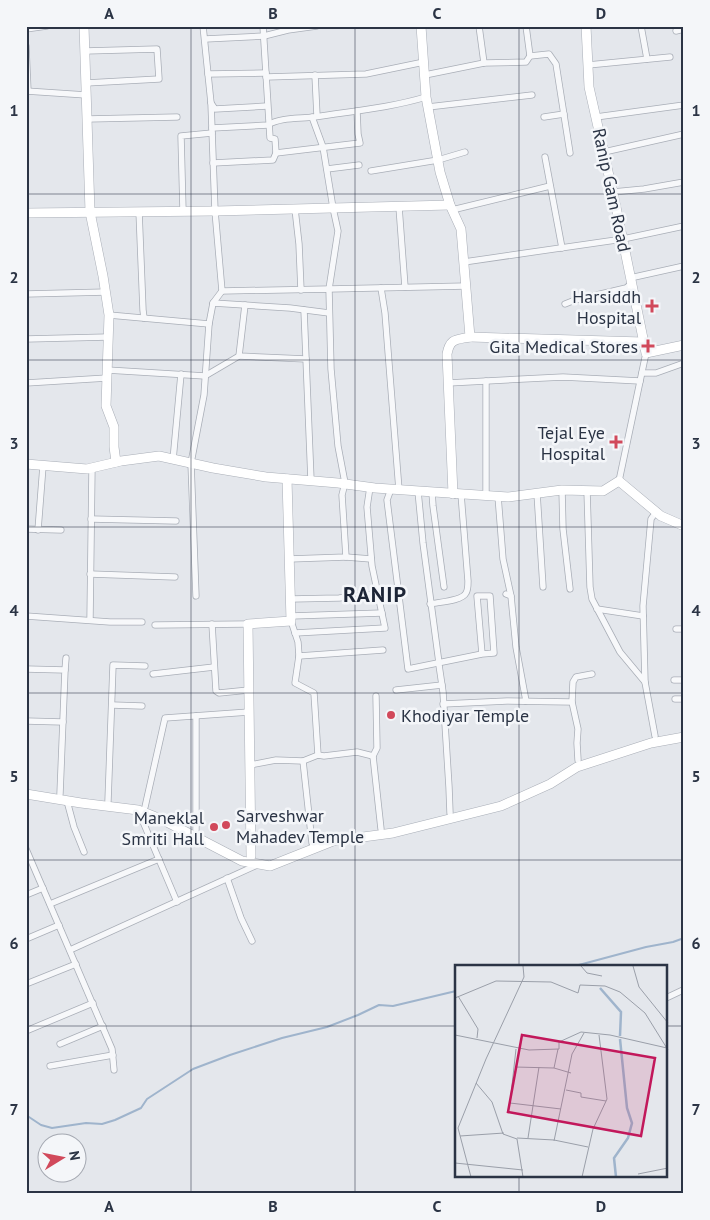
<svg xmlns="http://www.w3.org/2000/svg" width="710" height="1220" font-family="'PT Sans',sans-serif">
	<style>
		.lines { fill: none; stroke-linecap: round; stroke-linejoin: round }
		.stream { stroke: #9fb4cc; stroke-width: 2 }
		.street-casing { stroke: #a9aeb7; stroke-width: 7 }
		.secondary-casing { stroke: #a9aeb7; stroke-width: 10 }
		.street { stroke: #f7f8fa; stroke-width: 5.5 }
		.secondary { stroke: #fff; stroke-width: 9 }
		.grid { fill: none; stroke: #2b3445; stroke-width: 1; stroke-opacity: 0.55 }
		.poi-dot { fill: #d1495b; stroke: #f4f6f9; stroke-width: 2 }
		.labels { text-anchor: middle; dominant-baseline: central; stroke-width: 5; stroke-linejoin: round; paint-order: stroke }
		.street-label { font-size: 18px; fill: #2b3445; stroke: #f4f6f9 }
		.poi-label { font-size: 18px; fill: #2b3445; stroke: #f4f6f9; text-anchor: end }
		.district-label { font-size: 22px; font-weight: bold; letter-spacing: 1px; fill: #1d2536; stroke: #f4f6f9 }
		.inset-river { fill: none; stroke: #9fb4cc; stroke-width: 2.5 }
		.inset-road { fill: none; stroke: #9a9fa9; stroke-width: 1 }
		.view { fill: #c2185b; fill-opacity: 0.15; stroke: #c2185b; stroke-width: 2.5 }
		.inset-edge { fill: none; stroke: #2b3445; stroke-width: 2.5 }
		.neatline { fill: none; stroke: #2b3445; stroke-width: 2 }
		.grid-label { font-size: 16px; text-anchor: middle; font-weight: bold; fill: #2b3445 }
	</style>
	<rect width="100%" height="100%" fill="#e4e7ec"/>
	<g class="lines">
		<g class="stream">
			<path d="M 575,966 L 646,947 L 673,942 L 684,938"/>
			<path d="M 26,1115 L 41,1125 L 52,1128 L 86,1123 L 102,1124 L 115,1120 L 141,1108 L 147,1099 L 193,1069 L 230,1055 L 282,1038 L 327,1027 L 358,1015 L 379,1005 L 393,1006 L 456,991"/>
		</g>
		<g class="street-casing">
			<g id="street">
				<path d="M 203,26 L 211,103 L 215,211 L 222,291 L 329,289 L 331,369 L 338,446 L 345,483 L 342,495 L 346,557 L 289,559"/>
				<path d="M 479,26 L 484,63"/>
				<path d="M 526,26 L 530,56"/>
				<path d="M 641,26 L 647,59"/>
				<path d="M 26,29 L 47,26"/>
				<path d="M 676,31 L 684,29"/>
				<path d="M 205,39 L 264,36 L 288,30 L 317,26"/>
				<path d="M 26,46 L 28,91"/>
				<path d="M 85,51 L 157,49 L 159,79 L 86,83"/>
				<path d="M 588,65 L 670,57"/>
				<path d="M 208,74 L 266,73"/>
				<path d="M 315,75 L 317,116"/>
				<path d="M 425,75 L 484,63 L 526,62 L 530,56 L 549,54 L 556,64 L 570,153"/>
				<path d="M 266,77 L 366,74 L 424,62"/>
				<path d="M 26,91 L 86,95"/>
				<path d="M 211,103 L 215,109 L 267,106"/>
				<path d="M 428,107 L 532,95"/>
				<path d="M 312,117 L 323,147 L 333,208 L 338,231 L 329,289 L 466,286"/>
				<path d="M 544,117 L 564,114"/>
				<path d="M 596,117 L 684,105"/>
				<path d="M 87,119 L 177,117"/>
				<path d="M 212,128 L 268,125 C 281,117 300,119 314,117 C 352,111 389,108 426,97"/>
				<path d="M 604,152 L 684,134"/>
				<path d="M 276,153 L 360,143 L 358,134 L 357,111"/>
				<path d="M 545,157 L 562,248"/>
				<path d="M 213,163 L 273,160 L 276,153 L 275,139 L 270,138 L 263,26"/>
				<path d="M 327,169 L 359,165"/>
				<path d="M 371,171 L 438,160 L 465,152"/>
				<path d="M 613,192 L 644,189 L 684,182"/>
				<path d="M 399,207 L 405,287"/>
				<path d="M 295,209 L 299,244 L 301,290"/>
				<path d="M 452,210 L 550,186"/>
				<path d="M 139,211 L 143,310 L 144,318"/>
				<path d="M 183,211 L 181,136 L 212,133"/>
				<path d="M 464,262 L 623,239 L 684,226"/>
				<path d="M 630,278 L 684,266"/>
				<path d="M 381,288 L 385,313 L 399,490"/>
				<path d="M 26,294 L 106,292"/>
				<path d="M 213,303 L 222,291"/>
				<path d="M 565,304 L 575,300 L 626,288 L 632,283"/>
				<path d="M 245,305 L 239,356 L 306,359"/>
				<path d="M 304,310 L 311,480"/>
				<path d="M 109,315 L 209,324 L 213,303 L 290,308 L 329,313"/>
				<path d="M 26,339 L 108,337"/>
				<path d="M 107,370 L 205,376 L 239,356"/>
				<path d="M 642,373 L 656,373 L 684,363"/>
				<path d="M 486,381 L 486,495"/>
				<path d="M 26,383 L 107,378"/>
				<path d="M 448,383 L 563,377 L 640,381"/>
				<path d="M 173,460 L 181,374"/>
				<path d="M 619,481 L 646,353"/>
				<path d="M 391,489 L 387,500 L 408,669 L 482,654 L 477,596 L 490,596 L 494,653 L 482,654"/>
				<path d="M 562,490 L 563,529 L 570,589"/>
				<path d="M 587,490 L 590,587 L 592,599 L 620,652 L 645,682 L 655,736"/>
				<path d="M 418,491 L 423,543 L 439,663"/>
				<path d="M 432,492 L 433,506 L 444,587"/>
				<path d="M 537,493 L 543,587"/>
				<path d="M 498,496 L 503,559 L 511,596"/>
				<path d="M 91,519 L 176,521"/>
				<path d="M 26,529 L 61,530"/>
				<path d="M 38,530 L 43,466"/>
				<path d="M 346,557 L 371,559"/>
				<path d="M 90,574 L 175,577"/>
				<path d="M 506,594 L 511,596 L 516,647 L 526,701"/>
				<path d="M 196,596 L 191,463 L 204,395 L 209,324"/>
				<path d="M 291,599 L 339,598 L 378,594"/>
				<path d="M 430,604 C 439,602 462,601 466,593 C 468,590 468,585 468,581 L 461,494"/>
				<path d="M 597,609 L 643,616"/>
				<path d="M 26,616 L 110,622 L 142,622"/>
				<path d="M 291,616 L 382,613"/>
				<path d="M 90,620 L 92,468"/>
				<path d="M 291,621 L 298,642 L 299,656 L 383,650"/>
				<path d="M 212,624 L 216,691 L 219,693 L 249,690"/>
				<path d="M 155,625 L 248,624"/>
				<path d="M 676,629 L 684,629"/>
				<path d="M 295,633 L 385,628 L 372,566 L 367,507 L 370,487"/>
				<path d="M 299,656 L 295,683 L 314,693 L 318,755"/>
				<path d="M 439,665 L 443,692 L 449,787 L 450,813"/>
				<path d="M 26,669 L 65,670 L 60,794"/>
				<path d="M 65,670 L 66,658"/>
				<path d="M 153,674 L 214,667"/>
				<path d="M 674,680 L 684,680"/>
				<path d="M 645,682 L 643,606 L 651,519 L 656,512"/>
				<path d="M 396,690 L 442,685"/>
				<path d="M 376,696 L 377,748 L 373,756 L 381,829"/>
				<path d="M 675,699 L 684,699"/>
				<path d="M 572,702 L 573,682 L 576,677 L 592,674"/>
				<path d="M 443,704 L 507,701 L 572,702 L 578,729 L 577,743 L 578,760"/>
				<path d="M 112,705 L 142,706"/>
				<path d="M 196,716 L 196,830"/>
				<path d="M 26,721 L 63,722"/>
				<path d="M 303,761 L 312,843"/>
				<path d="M 250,765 L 276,760 L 303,761 L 318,755 L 324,756 L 357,752 L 373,756"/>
				<path d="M 67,801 L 74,827 L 84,852"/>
				<path d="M 108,801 L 113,665 L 145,666"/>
				<path d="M 145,807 L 165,718 L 249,712"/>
				<path d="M 138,810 L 177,902"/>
				<path d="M 26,849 L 112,1049 L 114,1070"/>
				<path d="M 227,878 L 241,918 L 252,941"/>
				<path d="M 26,895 L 43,888"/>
				<path d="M 50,904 L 159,859"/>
				<path d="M 26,939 L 59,925"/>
				<path d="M 70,950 L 257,865"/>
				<path d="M 26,984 L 76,964"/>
				<path d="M 666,998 L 683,990 L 684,991"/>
				<path d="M 26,1031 L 93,1003"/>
				<path d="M 60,1044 L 103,1026"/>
				<path d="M 50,1066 L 113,1055"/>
			</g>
		</g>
		<g class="secondary-casing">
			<g id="secondary">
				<path d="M 84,26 L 90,212 L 103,276 L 109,315 L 106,406 L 114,427 L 114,447 L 116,462"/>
				<path d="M 421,26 L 426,97 L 440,172 L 450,205 L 461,229 L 470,337 C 456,340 450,338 447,354 L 453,494"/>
				<path d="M 586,26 L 589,87 L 616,207 L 646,353 L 684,345"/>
				<path d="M 26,213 L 215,211 L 450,205"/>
				<path d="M 470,337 L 643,342"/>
				<path d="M 26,464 L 87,469 L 121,461 L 159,456 L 213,468 L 266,477 L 338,483 L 375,488 L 508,497 L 562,490 L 603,491 L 619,481 L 661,516 L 684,526"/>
				<path d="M 26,794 L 81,803 L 138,810 L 163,820 L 242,861 L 270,866 L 333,841 L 393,833 L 501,806 L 550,784 L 577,767 L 651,743 L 684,737"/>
				<path d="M 251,856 L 248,624 L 291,621 L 287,479"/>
			</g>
		</g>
		<use href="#street" class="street"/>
		<use href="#secondary" class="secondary"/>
	</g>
	<path class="grid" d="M 191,26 L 191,1194M 355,26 L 355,1194M 519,26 L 519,966M 26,194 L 684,194M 26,360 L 684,360M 26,527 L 684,527M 26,693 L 684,693M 26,860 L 684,860M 26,1026 L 456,1026M 666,1026 L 684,1026M 519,1176 L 519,1194"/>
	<g class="poi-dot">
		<path d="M649.5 298.5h5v5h5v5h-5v5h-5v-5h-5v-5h5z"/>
		<path d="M645.5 338.5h5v5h5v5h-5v5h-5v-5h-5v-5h5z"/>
		<path d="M613.5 434.5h5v5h5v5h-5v5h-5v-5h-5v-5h5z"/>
		<circle cx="391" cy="715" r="5"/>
		<circle cx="226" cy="825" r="5"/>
		<circle cx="214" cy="827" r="5"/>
	</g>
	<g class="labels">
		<g class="street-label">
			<text transform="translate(612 190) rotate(78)">Ranip Gam Road</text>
		</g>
		<g class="poi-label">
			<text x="641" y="296">Harsiddh<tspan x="641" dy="21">Hospital</tspan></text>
			<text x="638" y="346">Gita Medical Stores</text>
			<text x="605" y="432">Tejal Eye<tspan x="605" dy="21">Hospital</tspan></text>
			<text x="401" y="715" text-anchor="start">Khodiyar Temple</text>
			<text x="236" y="815" text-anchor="start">Sarveshwar<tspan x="236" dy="21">Mahadev Temple</tspan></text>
			<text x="204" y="817">Maneklal<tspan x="204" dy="21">Smriti Hall</tspan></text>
		</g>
		<g class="district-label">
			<text x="375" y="594">RANIP</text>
		</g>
	</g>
	<g transform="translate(455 965)">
		<rect width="212" height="212" fill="#e4e7ec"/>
		<path class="inset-river" d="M 145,23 L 166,47 L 165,71M 161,212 L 159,193 L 173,173 L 177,158 L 172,143 L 165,74"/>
		<path class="inset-road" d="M 126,1 L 132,8 L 147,11M 178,1 L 184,22 L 213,58M 3,31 L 23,64 L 22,73M 0,33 L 41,16 L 96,17 L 123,28 L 125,20 L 150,21 L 165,27 L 190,48 L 213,85M 0,70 L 74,85 L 104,84 L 104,77 L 126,67 L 155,70 L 212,83M 61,84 L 55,138 L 106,144M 60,102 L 99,103 L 116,108M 99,103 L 103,84M 21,118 L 37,137 L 48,169 L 62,174 L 68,212M 111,125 L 126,128 L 126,132 L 151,136M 5,171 L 49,168M 62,173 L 99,175 L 133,182M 73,173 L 84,102M 99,176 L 117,89 L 129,68M 0,198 L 68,205M 183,209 L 213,203M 16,212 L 3,163 L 31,94 L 69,12 L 68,1M 127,212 L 138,164 L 152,134 L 144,70"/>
		<path class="view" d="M 67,70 L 200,93 L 186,171 L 53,147 Z"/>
		<rect width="212" height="212" class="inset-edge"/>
	</g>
	<rect width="710" height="1220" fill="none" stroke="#f4f6f9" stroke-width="55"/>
	<g transform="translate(62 1158) rotate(80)"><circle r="24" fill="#f4f6f9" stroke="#a4a8b1"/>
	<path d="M0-4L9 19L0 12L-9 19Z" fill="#d1495b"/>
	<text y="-8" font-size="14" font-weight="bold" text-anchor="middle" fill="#2b3445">N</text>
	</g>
	<rect x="28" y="28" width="654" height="1164" class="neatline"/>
	<g class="grid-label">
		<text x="109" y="19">A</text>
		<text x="273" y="19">B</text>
		<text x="437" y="19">C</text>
		<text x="601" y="19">D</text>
		<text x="14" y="116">1</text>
		<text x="696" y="116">1</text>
		<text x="14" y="283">2</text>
		<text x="696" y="283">2</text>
		<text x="14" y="449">3</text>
		<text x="696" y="449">3</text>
		<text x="14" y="616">4</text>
		<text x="696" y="616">4</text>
		<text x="14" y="782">5</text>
		<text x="696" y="782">5</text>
		<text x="14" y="949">6</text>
		<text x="696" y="949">6</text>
		<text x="14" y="1115">7</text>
		<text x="696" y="1115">7</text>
		<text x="109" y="1212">A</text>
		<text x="273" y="1212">B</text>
		<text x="437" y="1212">C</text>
		<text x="601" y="1212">D</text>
	</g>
</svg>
